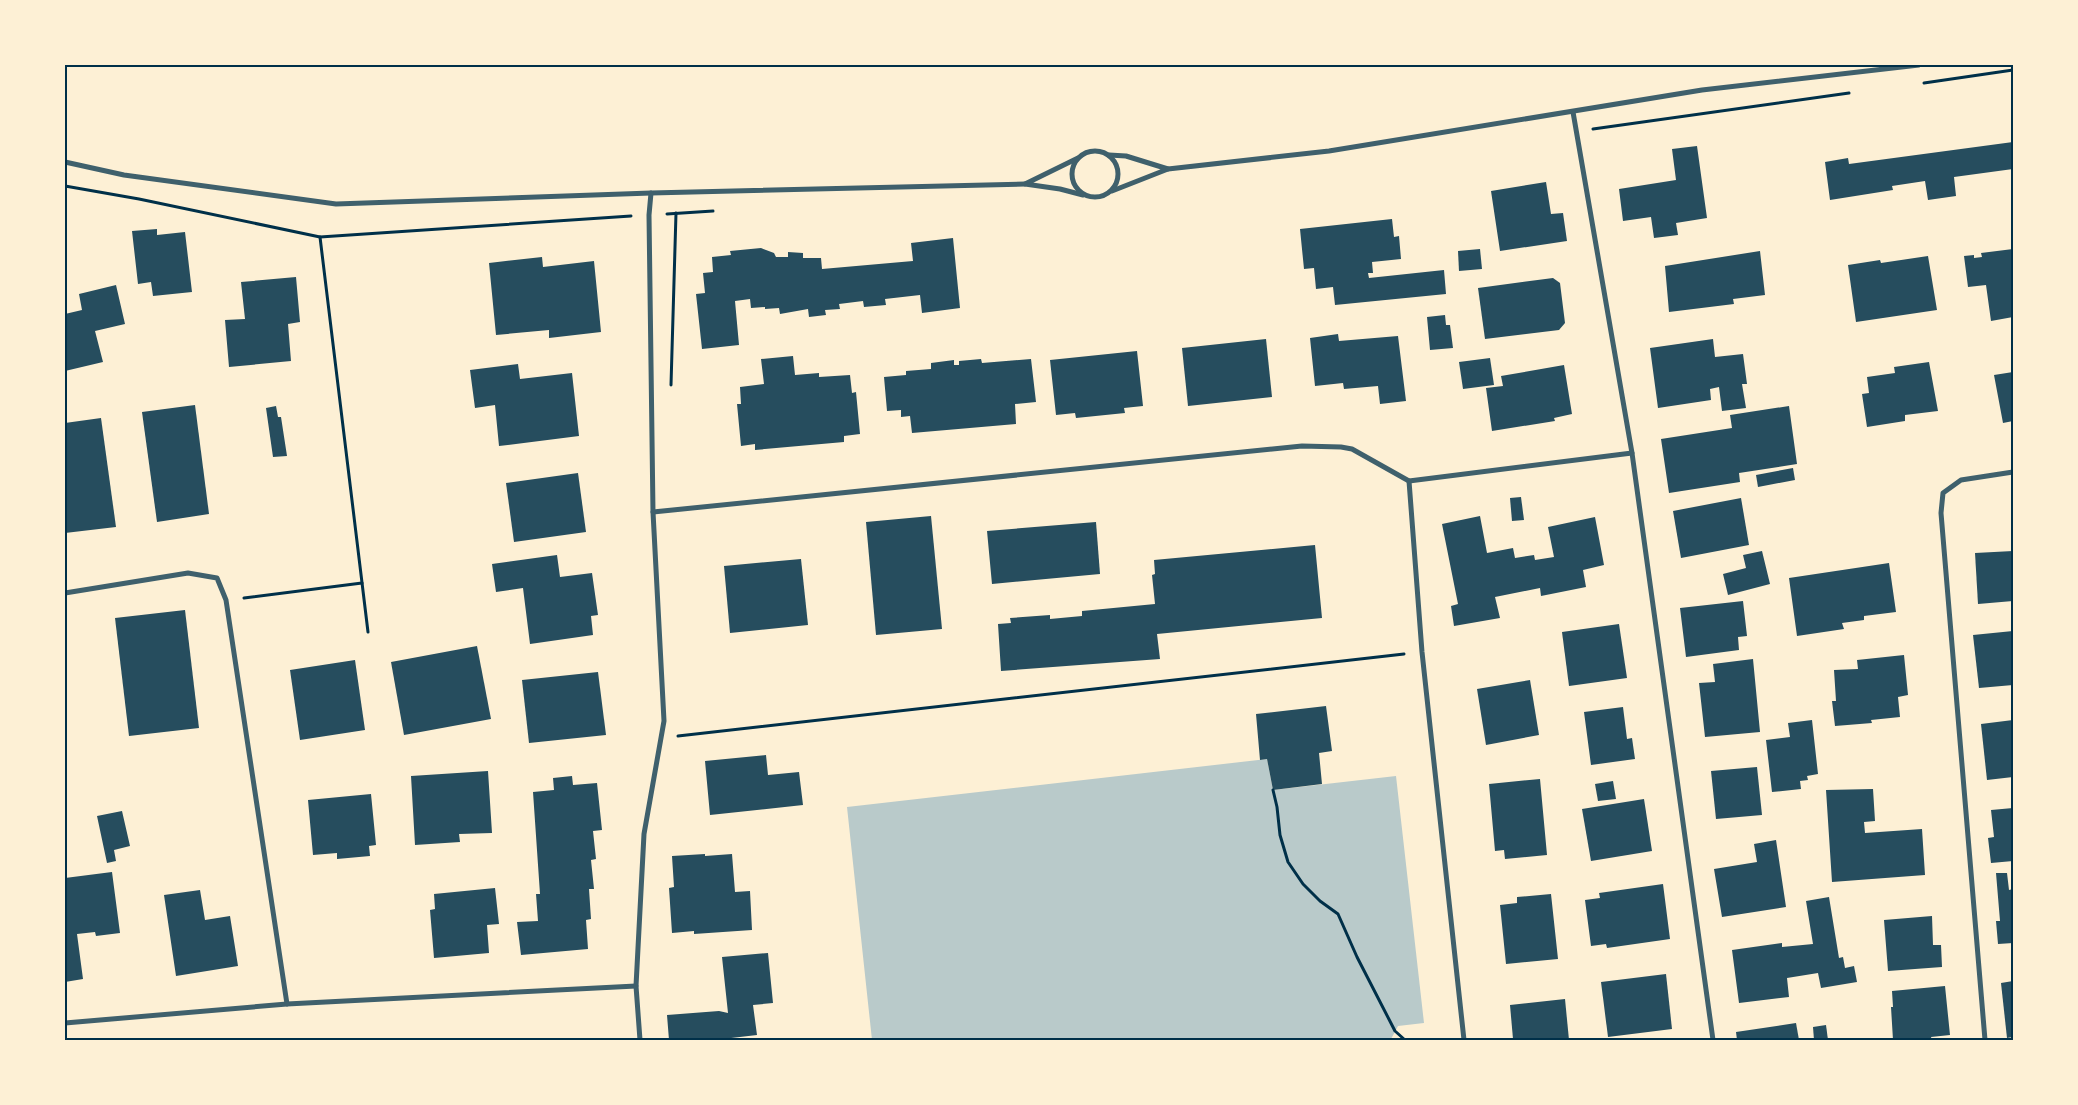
<svg xmlns="http://www.w3.org/2000/svg" width="2078" height="1105" font-family="Poppins,sans-serif">
	<style>
		.green { fill: #b9caca }
		.building { fill: #264d5e }
		.lines { fill: none; stroke-linecap: round; stroke-linejoin: round }
		.path { stroke: #003049; stroke-width: 3 }
		.minor { stroke: #3f606c; stroke-width: 5 }
		.neatline { fill: none; stroke: #003049; stroke-width: 2 }
	</style>
	<rect width="100%" height="100%" fill="#fdf0d5"/>
	<path class="green" d="M 1267,759 L 1273,790 L 1396,776 L 1424,1023 L 1398,1026 L 1391,1039 L 1383,1040 L 872,1040 L 847,807 Z"/>
	<g class="building">
		<path d="M 2013,142 L 2013,169 L 1954,177 L 1956,196 L 1928,200 L 1925,181 L 1892,186 L 1893,190 L 1830,200 L 1825,162 L 1848,158 L 1849,164 Z"/>
		<path d="M 1697,146 L 1707,218 L 1676,223 L 1678,235 L 1654,238 L 1651,217 L 1623,221 L 1619,189 L 1676,180 L 1672,149 Z"/>
		<path d="M 1546,182 L 1551,214 L 1563,213 L 1567,241 L 1500,251 L 1491,191 Z"/>
		<path d="M 1392,219 L 1394,237 L 1399,236 L 1401,259 L 1372,262 L 1373,273 L 1368,273 L 1369,278 L 1444,270 L 1446,294 L 1335,305 L 1333,287 L 1316,289 L 1314,268 L 1304,269 L 1300,229 Z"/>
		<path d="M 157,229 L 157,235 L 185,232 L 192,292 L 153,296 L 151,282 L 138,284 L 132,231 Z"/>
		<path d="M 953,238 L 960,308 L 922,313 L 920,295 L 885,299 L 886,305 L 864,307 L 863,301 L 839,304 L 840,309 L 825,310 L 826,315 L 809,317 L 808,309 L 780,314 L 779,308 L 765,309 L 765,307 L 751,308 L 750,299 L 735,301 L 739,345 L 702,349 L 696,294 L 705,293 L 703,273 L 713,272 L 712,257 L 731,255 L 730,251 L 761,248 L 774,253 L 776,257 L 788,257 L 788,252 L 803,253 L 803,258 L 821,258 L 822,269 L 913,261 L 911,243 Z"/>
		<path d="M 1480,249 L 1482,269 L 1459,271 L 1458,251 Z"/>
		<path d="M 2013,249 L 2013,317 L 1991,321 L 1986,285 L 1968,287 L 1964,256 L 1974,255 L 1974,258 L 1982,257 L 1981,253 Z"/>
		<path d="M 1760,251 L 1765,295 L 1733,299 L 1734,304 L 1669,312 L 1665,266 Z"/>
		<path d="M 1928,256 L 1937,310 L 1856,322 L 1848,265 L 1880,260 L 1881,263 Z"/>
		<path d="M 542,257 L 543,267 L 594,261 L 601,332 L 549,338 L 549,330 L 496,335 L 489,263 Z"/>
		<path d="M 296,277 L 300,322 L 288,324 L 291,361 L 229,367 L 225,320 L 245,319 L 241,282 Z"/>
		<path d="M 1553,278 L 1560,283 L 1565,323 L 1559,330 L 1485,339 L 1478,288 Z"/>
		<path d="M 116,285 L 125,324 L 95,331 L 103,362 L 65,371 L 65,314 L 82,310 L 79,294 Z"/>
		<path d="M 1445,315 L 1446,325 L 1450,325 L 1453,348 L 1430,350 L 1427,317 Z"/>
		<path d="M 1338,334 L 1339,341 L 1398,336 L 1406,401 L 1380,404 L 1378,386 L 1344,389 L 1343,383 L 1315,386 L 1310,338 Z"/>
		<path d="M 1266,339 L 1272,397 L 1188,406 L 1182,348 Z"/>
		<path d="M 1713,339 L 1715,357 L 1743,354 L 1747,384 L 1742,384 L 1746,408 L 1722,411 L 1719,387 L 1710,389 L 1711,400 L 1658,408 L 1650,348 Z"/>
		<path d="M 1137,351 L 1143,406 L 1124,408 L 1125,413 L 1076,418 L 1075,413 L 1056,415 L 1050,360 Z"/>
		<path d="M 793,356 L 795,375 L 819,373 L 819,377 L 850,375 L 852,393 L 856,392 L 860,434 L 844,436 L 844,442 L 755,450 L 755,444 L 741,446 L 737,404 L 741,404 L 740,387 L 764,384 L 761,359 Z"/>
		<path d="M 1490,358 L 1494,385 L 1463,389 L 1459,362 Z"/>
		<path d="M 981,359 L 982,363 L 1031,359 L 1036,402 L 1015,404 L 1016,424 L 912,433 L 910,416 L 901,417 L 901,410 L 887,411 L 884,377 L 906,375 L 906,371 L 931,369 L 931,363 L 954,360 L 954,365 L 959,365 L 959,361 Z"/>
		<path d="M 1929,362 L 1938,411 L 1905,415 L 1905,421 L 1867,427 L 1862,394 L 1869,393 L 1867,377 L 1895,373 L 1894,367 Z"/>
		<path d="M 518,364 L 520,379 L 572,373 L 579,436 L 499,446 L 495,405 L 475,408 L 470,370 Z"/>
		<path d="M 1564,365 L 1572,414 L 1554,418 L 1555,421 L 1492,431 L 1486,388 L 1503,386 L 1501,376 Z"/>
		<path d="M 2013,372 L 2013,421 L 2003,423 L 1994,375 Z"/>
		<path d="M 195,405 L 209,514 L 157,522 L 142,412 Z"/>
		<path d="M 276,406 L 278,417 L 281,417 L 287,456 L 273,457 L 266,408 Z"/>
		<path d="M 1789,406 L 1797,464 L 1739,473 L 1740,482 L 1669,493 L 1661,439 L 1732,428 L 1730,415 Z"/>
		<path d="M 101,418 L 116,527 L 65,533 L 65,423 Z"/>
		<path d="M 1793,468 L 1795,480 L 1758,487 L 1756,475 Z"/>
		<path d="M 578,473 L 586,532 L 514,542 L 506,483 Z"/>
		<path d="M 1521,497 L 1524,520 L 1512,521 L 1510,498 Z"/>
		<path d="M 1741,498 L 1749,545 L 1681,558 L 1673,511 Z"/>
		<path d="M 931,516 L 942,629 L 876,635 L 866,522 Z"/>
		<path d="M 1480,516 L 1487,553 L 1513,548 L 1515,558 L 1534,555 L 1535,560 L 1554,557 L 1548,527 L 1595,517 L 1604,565 L 1583,570 L 1586,587 L 1541,596 L 1540,588 L 1495,597 L 1500,618 L 1454,626 L 1451,606 L 1458,604 L 1442,524 Z"/>
		<path d="M 1096,522 L 1100,574 L 992,584 L 987,531 Z"/>
		<path d="M 1315,545 L 1322,618 L 1157,634 L 1160,659 L 1001,671 L 998,624 L 1011,623 L 1010,618 L 1050,615 L 1050,619 L 1082,616 L 1082,611 L 1155,604 L 1152,575 L 1155,574 L 1154,560 Z"/>
		<path d="M 1762,551 L 1770,584 L 1728,595 L 1723,574 L 1746,568 L 1743,555 Z"/>
		<path d="M 2013,551 L 2013,601 L 1978,604 L 1975,553 Z"/>
		<path d="M 557,555 L 560,577 L 592,573 L 598,615 L 591,616 L 593,635 L 530,644 L 523,588 L 496,592 L 492,564 Z"/>
		<path d="M 801,559 L 808,625 L 730,633 L 724,566 Z"/>
		<path d="M 1889,563 L 1896,612 L 1864,616 L 1864,620 L 1842,623 L 1844,629 L 1797,636 L 1789,578 Z"/>
		<path d="M 1743,601 L 1747,636 L 1738,637 L 1739,650 L 1686,657 L 1680,608 Z"/>
		<path d="M 185,610 L 199,728 L 129,736 L 115,618 Z"/>
		<path d="M 1619,624 L 1627,678 L 1569,686 L 1562,632 Z"/>
		<path d="M 2013,631 L 2013,685 L 1979,688 L 1973,635 Z"/>
		<path d="M 477,646 L 491,719 L 404,735 L 391,662 Z"/>
		<path d="M 1904,655 L 1908,695 L 1898,697 L 1900,717 L 1871,720 L 1872,723 L 1835,726 L 1832,701 L 1836,701 L 1834,670 L 1858,669 L 1857,660 Z"/>
		<path d="M 1753,659 L 1760,732 L 1705,737 L 1699,683 L 1715,682 L 1713,664 Z"/>
		<path d="M 355,660 L 365,730 L 300,740 L 290,670 Z"/>
		<path d="M 598,672 L 606,735 L 529,743 L 522,680 Z"/>
		<path d="M 1530,680 L 1539,735 L 1486,745 L 1477,689 Z"/>
		<path d="M 1326,706 L 1332,751 L 1319,753 L 1322,784 L 1273,790 L 1267,759 L 1260,760 L 1256,714 Z"/>
		<path d="M 1623,707 L 1627,739 L 1632,738 L 1635,759 L 1591,765 L 1584,712 Z"/>
		<path d="M 1812,720 L 1818,774 L 1807,776 L 1808,780 L 1800,781 L 1801,789 L 1772,792 L 1766,740 L 1790,737 L 1788,723 Z"/>
		<path d="M 2013,720 L 2013,777 L 1987,780 L 1981,724 Z"/>
		<path d="M 766,755 L 768,775 L 799,772 L 803,805 L 710,815 L 705,761 Z"/>
		<path d="M 1757,767 L 1762,815 L 1716,819 L 1711,771 Z"/>
		<path d="M 488,771 L 492,833 L 459,834 L 460,842 L 415,845 L 411,776 Z"/>
		<path d="M 572,776 L 573,785 L 597,783 L 602,830 L 593,831 L 596,859 L 591,860 L 594,889 L 589,889 L 591,919 L 586,920 L 588,949 L 521,955 L 517,922 L 538,921 L 536,894 L 540,894 L 533,792 L 554,790 L 553,778 Z"/>
		<path d="M 1540,779 L 1547,855 L 1505,859 L 1504,850 L 1495,851 L 1489,784 Z"/>
		<path d="M 1613,781 L 1616,799 L 1598,801 L 1595,784 Z"/>
		<path d="M 1873,789 L 1875,821 L 1864,822 L 1865,833 L 1922,829 L 1925,875 L 1832,882 L 1826,790 Z"/>
		<path d="M 371,794 L 376,845 L 369,846 L 370,856 L 337,859 L 337,853 L 313,855 L 308,800 Z"/>
		<path d="M 1644,799 L 1652,851 L 1591,861 L 1582,809 Z"/>
		<path d="M 2013,808 L 2013,861 L 1991,863 L 1988,838 L 1994,837 L 1991,810 Z"/>
		<path d="M 122,811 L 130,846 L 114,850 L 116,861 L 107,863 L 97,816 Z"/>
		<path d="M 1776,840 L 1786,907 L 1722,917 L 1714,869 L 1757,862 L 1754,844 Z"/>
		<path d="M 705,854 L 705,856 L 732,854 L 735,892 L 750,891 L 752,930 L 694,934 L 694,931 L 672,933 L 669,888 L 674,887 L 672,856 Z"/>
		<path d="M 112,872 L 120,933 L 96,936 L 95,932 L 77,934 L 83,979 L 65,982 L 65,878 Z"/>
		<path d="M 1996,873 L 2007,873 L 2009,890 L 2013,889 L 2013,943 L 1998,944 L 1996,921 L 2000,921 Z"/>
		<path d="M 1663,884 L 1670,939 L 1607,948 L 1606,944 L 1591,946 L 1585,900 L 1600,898 L 1599,893 Z"/>
		<path d="M 495,888 L 499,924 L 487,925 L 489,953 L 434,958 L 430,910 L 435,909 L 434,894 Z"/>
		<path d="M 200,890 L 205,920 L 230,916 L 238,966 L 176,976 L 164,895 Z"/>
		<path d="M 1551,894 L 1558,959 L 1506,964 L 1500,905 L 1517,903 L 1517,897 Z"/>
		<path d="M 1829,897 L 1839,958 L 1843,957 L 1845,968 L 1854,966 L 1857,982 L 1821,988 L 1818,973 L 1787,978 L 1789,997 L 1739,1003 L 1732,950 L 1782,943 L 1782,947 L 1813,944 L 1806,901 Z"/>
		<path d="M 1932,916 L 1933,945 L 1941,945 L 1942,967 L 1888,971 L 1884,920 Z"/>
		<path d="M 768,953 L 773,1003 L 753,1005 L 757,1035 L 714,1040 L 669,1040 L 667,1015 L 719,1011 L 728,1013 L 722,957 Z"/>
		<path d="M 1666,974 L 1672,1029 L 1608,1037 L 1601,982 Z"/>
		<path d="M 2013,981 L 2013,1037 L 2007,1038 L 2001,983 Z"/>
		<path d="M 1945,986 L 1950,1035 L 1931,1037 L 1932,1040 L 1893,1040 L 1891,1007 L 1893,1007 L 1892,991 Z"/>
		<path d="M 1565,999 L 1569,1040 L 1513,1039 L 1510,1005 Z"/>
		<path d="M 1796,1023 L 1799,1040 L 1737,1040 L 1736,1032 Z"/>
		<path d="M 1826,1025 L 1828,1040 L 1814,1040 L 1813,1027 Z"/>
	</g>
	<g class="lines">
		<g class="path">
			<path d="M 1924,83 L 2013,70"/>
			<path d="M 1593,129 L 1849,93"/>
			<path d="M 65,186 L 139,199 L 320,237 L 631,216"/>
			<path d="M 667,214 L 713,211"/>
			<path d="M 320,237 L 368,632"/>
			<path d="M 671,385 L 676,213"/>
			<path d="M 244,598 L 362,583"/>
			<path d="M 678,736 L 1404,654"/>
			<path d="M 1273,790 L 1277,807 L 1280,835 L 1288,862 L 1303,884 L 1320,901 L 1338,914 L 1357,957 L 1395,1031 L 1405,1040"/>
		</g>
		<g class="minor">
			<path d="M 1573,112 L 1632,453 L 1713,1040"/>
			<circle cx="1095" cy="174" r="23"/>
			<path d="M 1109,155 L 1126,156 L 1168,169 L 1112,191"/>
			<path d="M 1078,158 L 1025,184 L 1060,189 L 1083,195"/>
			<path d="M 65,162 L 124,175 L 336,204 L 651,193 L 1025,184"/>
			<path d="M 1168,169 L 1329,151 L 1702,90 L 1919,65"/>
			<path d="M 1409,481 L 1422,652 L 1464,1040"/>
			<path d="M 653,512 L 1302,446 L 1341,447 L 1352,449 L 1409,481 L 1632,453"/>
			<path d="M 65,593 L 188,573 L 217,578 L 226,600 L 287,1004"/>
			<path d="M 65,1023 L 287,1004 L 636,986"/>
			<path d="M 640,1040 L 636,986 L 644,834 L 664,721 L 653,512 L 649,215 L 651,193"/>
			<path d="M 1985,1040 L 1941,513 L 1943,493 L 1961,480 L 2013,472"/>
		</g>
	</g>
	<rect width="2078" height="1105" fill="none" stroke="#fdf0d5" stroke-width="132"/>
	<rect x="66" y="66" width="1946" height="973" class="neatline"/>
</svg>
